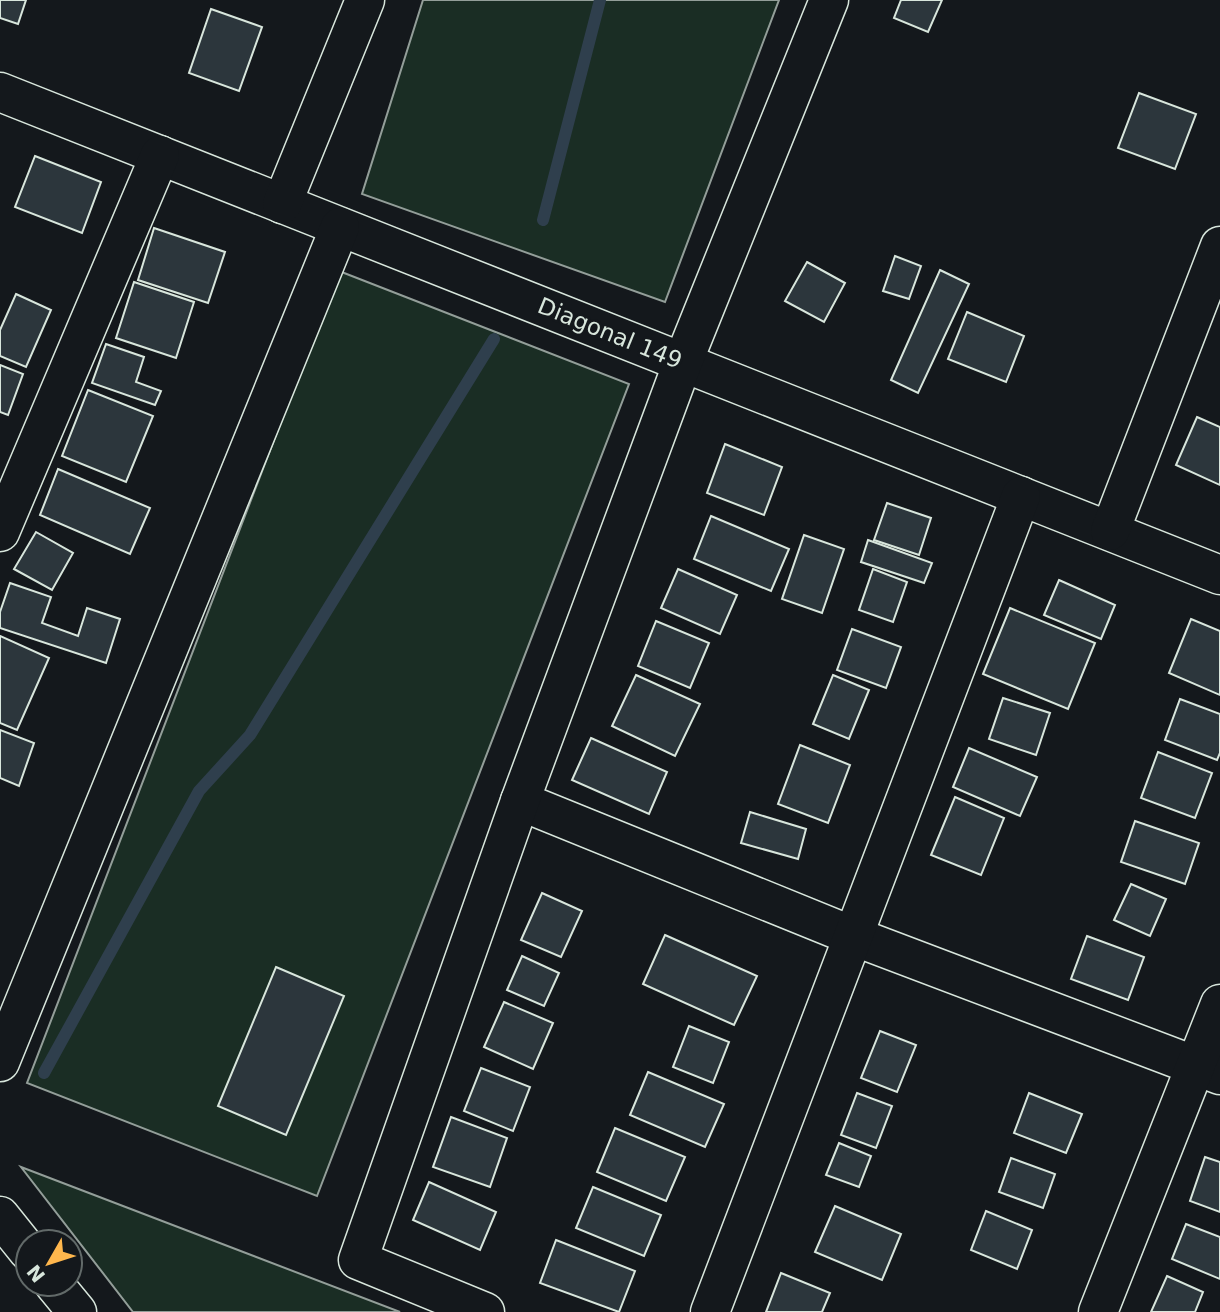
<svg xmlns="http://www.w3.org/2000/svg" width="1220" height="1312" font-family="'DejaVu Sans',sans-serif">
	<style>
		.green { fill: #1a2d24; stroke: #939e99; stroke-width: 2 }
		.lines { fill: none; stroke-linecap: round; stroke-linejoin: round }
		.stream { stroke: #2f3f4d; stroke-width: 12 }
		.building { fill: #2c363c; stroke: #d8e6dc; stroke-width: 2 }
		.minor-casing { stroke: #d8e6dc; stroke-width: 41 }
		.minor { stroke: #14181c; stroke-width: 38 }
		.labels { text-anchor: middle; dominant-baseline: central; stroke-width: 5; stroke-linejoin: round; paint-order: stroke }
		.street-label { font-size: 23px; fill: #d8e6dc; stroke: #14181c }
	</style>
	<rect width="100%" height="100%" fill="#14181c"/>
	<g class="green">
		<path d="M 423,0 L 779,0 L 665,302 L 362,194 Z"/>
		<path d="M 339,271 L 629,384 L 317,1196 L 27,1083 Z"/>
		<path d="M 21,1167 L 400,1312 L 133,1312 Z"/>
	</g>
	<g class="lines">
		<g class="stream">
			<path d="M 543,220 L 600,0"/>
			<path d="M 44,1073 L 199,791 L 250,735 L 494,339"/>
		</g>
	</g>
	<g class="building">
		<path d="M 0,0 L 26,0 L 18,24 L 0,18 Z"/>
		<path d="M 901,0 L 942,0 L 928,32 L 894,18 Z"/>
		<path d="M 211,9 L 262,27 L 239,91 L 189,73 Z"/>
		<path d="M 1139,93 L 1196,114 L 1175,169 L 1118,148 Z"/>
		<path d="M 35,156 L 101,182 L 82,233 L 15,207 Z"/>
		<path d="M 154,228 L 225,252 L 208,303 L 138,280 Z"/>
		<path d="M 895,256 L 921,266 L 909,299 L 883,291 Z"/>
		<path d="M 807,262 L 845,283 L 824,322 L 785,301 Z"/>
		<path d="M 940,270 L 969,284 L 918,393 L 891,380 Z"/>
		<path d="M 134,282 L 194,302 L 176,358 L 116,338 Z"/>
		<path d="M 16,294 L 51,310 L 26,367 L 0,356 L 0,330 Z"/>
		<path d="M 967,312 L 1024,336 L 1006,382 L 948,359 Z"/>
		<path d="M 106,344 L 144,357 L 136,382 L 161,391 L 155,405 L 92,383 Z"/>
		<path d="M 0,365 L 23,374 L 8,415 L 0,412 Z"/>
		<path d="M 88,390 L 153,416 L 126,482 L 62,456 Z"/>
		<path d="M 1197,417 L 1220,427 L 1220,485 L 1176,465 Z"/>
		<path d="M 725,444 L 782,467 L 764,515 L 707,493 Z"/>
		<path d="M 58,469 L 150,508 L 130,554 L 40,515 Z"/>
		<path d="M 887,503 L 931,518 L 919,555 L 874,540 Z"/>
		<path d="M 711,516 L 789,549 L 771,591 L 694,559 Z"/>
		<path d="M 36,532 L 73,553 L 52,590 L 14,569 Z"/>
		<path d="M 804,535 L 844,549 L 822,613 L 782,599 Z"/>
		<path d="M 868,540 L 932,563 L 924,583 L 861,562 Z"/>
		<path d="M 678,569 L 737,595 L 720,634 L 661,608 Z"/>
		<path d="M 873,569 L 907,582 L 893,622 L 859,610 Z"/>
		<path d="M 1059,580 L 1115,605 L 1101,639 L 1044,615 Z"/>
		<path d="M 10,583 L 51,597 L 42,623 L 78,636 L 87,608 L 120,619 L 106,663 L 0,628 L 0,612 Z"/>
		<path d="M 1010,608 L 1095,643 L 1068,709 L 983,674 Z"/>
		<path d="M 1191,619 L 1220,631 L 1220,695 L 1169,673 Z"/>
		<path d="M 656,621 L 709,643 L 690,688 L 638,666 Z"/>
		<path d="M 852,629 L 901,647 L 886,688 L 837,670 Z"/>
		<path d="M 0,636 L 49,658 L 17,730 L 0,723 Z"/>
		<path d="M 636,675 L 700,704 L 675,756 L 612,726 Z"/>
		<path d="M 833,675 L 869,690 L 849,739 L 813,724 Z"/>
		<path d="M 1003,698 L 1050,713 L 1036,755 L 989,739 Z"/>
		<path d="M 1180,699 L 1220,714 L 1220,753 L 1217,760 L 1165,740 Z"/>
		<path d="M 0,730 L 34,743 L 19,786 L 0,778 Z"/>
		<path d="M 591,738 L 667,772 L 649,814 L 572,780 Z"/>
		<path d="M 800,745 L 850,765 L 828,823 L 778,804 Z"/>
		<path d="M 969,748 L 1037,777 L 1020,816 L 953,787 Z"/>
		<path d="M 1158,752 L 1212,773 L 1195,818 L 1141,798 Z"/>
		<path d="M 955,797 L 1004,818 L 981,875 L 931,855 Z"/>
		<path d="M 750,812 L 806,829 L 798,859 L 741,843 Z"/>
		<path d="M 1135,821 L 1199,843 L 1185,884 L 1121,862 Z"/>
		<path d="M 1131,884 L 1166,899 L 1150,936 L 1114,920 Z"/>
		<path d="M 542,893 L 582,911 L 561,957 L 521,940 Z"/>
		<path d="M 665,935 L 757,976 L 734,1025 L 643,984 Z"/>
		<path d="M 1087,936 L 1144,957 L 1128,1000 L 1071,979 Z"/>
		<path d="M 522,956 L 559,973 L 544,1006 L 507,990 Z"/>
		<path d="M 276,967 L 344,996 L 286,1135 L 218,1106 Z"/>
		<path d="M 504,1002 L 553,1023 L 533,1069 L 484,1047 Z"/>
		<path d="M 689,1026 L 729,1042 L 713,1083 L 673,1067 Z"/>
		<path d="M 880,1031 L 916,1045 L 897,1092 L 861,1078 Z"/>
		<path d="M 481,1068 L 530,1087 L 513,1131 L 464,1111 Z"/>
		<path d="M 648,1072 L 724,1104 L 705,1147 L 630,1115 Z"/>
		<path d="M 857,1093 L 892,1106 L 876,1148 L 841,1135 Z"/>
		<path d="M 1029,1093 L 1082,1114 L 1066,1153 L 1014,1133 Z"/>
		<path d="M 451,1117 L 507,1138 L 490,1187 L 433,1167 Z"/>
		<path d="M 615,1128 L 685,1157 L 666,1201 L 597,1172 Z"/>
		<path d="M 839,1143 L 871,1156 L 859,1187 L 826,1175 Z"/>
		<path d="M 1205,1157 L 1220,1162 L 1220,1212 L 1190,1201 Z"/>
		<path d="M 1011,1158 L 1055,1174 L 1043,1208 L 999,1192 Z"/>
		<path d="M 429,1182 L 496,1212 L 480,1250 L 413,1220 Z"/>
		<path d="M 593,1187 L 661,1215 L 644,1256 L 576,1228 Z"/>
		<path d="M 835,1206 L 901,1234 L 882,1280 L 815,1252 Z"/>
		<path d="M 986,1211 L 1032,1230 L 1017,1269 L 971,1250 Z"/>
		<path d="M 1186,1224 L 1220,1237 L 1220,1279 L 1172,1259 Z"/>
		<path d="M 556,1240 L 635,1271 L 619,1312 L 540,1283 Z"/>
		<path d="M 781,1273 L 830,1293 L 822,1312 L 766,1312 Z"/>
		<path d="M 1167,1276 L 1203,1292 L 1195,1312 L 1151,1312 Z"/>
	</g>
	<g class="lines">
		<g class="minor-casing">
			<g id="minor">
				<path d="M 0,92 L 1220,575"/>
				<path d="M 282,204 L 365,0"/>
				<path d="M 1110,531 L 1220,246"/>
				<path d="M 0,532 L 160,155"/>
				<path d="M 520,801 L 853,936 L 1220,1075"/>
				<path d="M 0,1062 L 340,227"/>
				<path d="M 0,1216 L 28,1251"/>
				<path d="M 54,1284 L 77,1312"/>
				<path d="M 485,1312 L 358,1260 L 520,801 L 683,362 L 829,0"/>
				<path d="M 710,1312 L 1021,496"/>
				<path d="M 1098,1312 L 1220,1004"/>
			</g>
		</g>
		<use href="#minor" class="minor"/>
	</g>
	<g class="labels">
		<g class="street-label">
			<text transform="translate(610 333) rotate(22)">Diagonal 149</text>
		</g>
	</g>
	<g transform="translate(49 1263) rotate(231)"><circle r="33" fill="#14181c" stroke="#626a69" stroke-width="2"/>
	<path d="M0-5L12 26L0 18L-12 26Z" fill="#ffb74d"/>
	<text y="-10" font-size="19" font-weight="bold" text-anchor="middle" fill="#d8e6dc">N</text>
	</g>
</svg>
